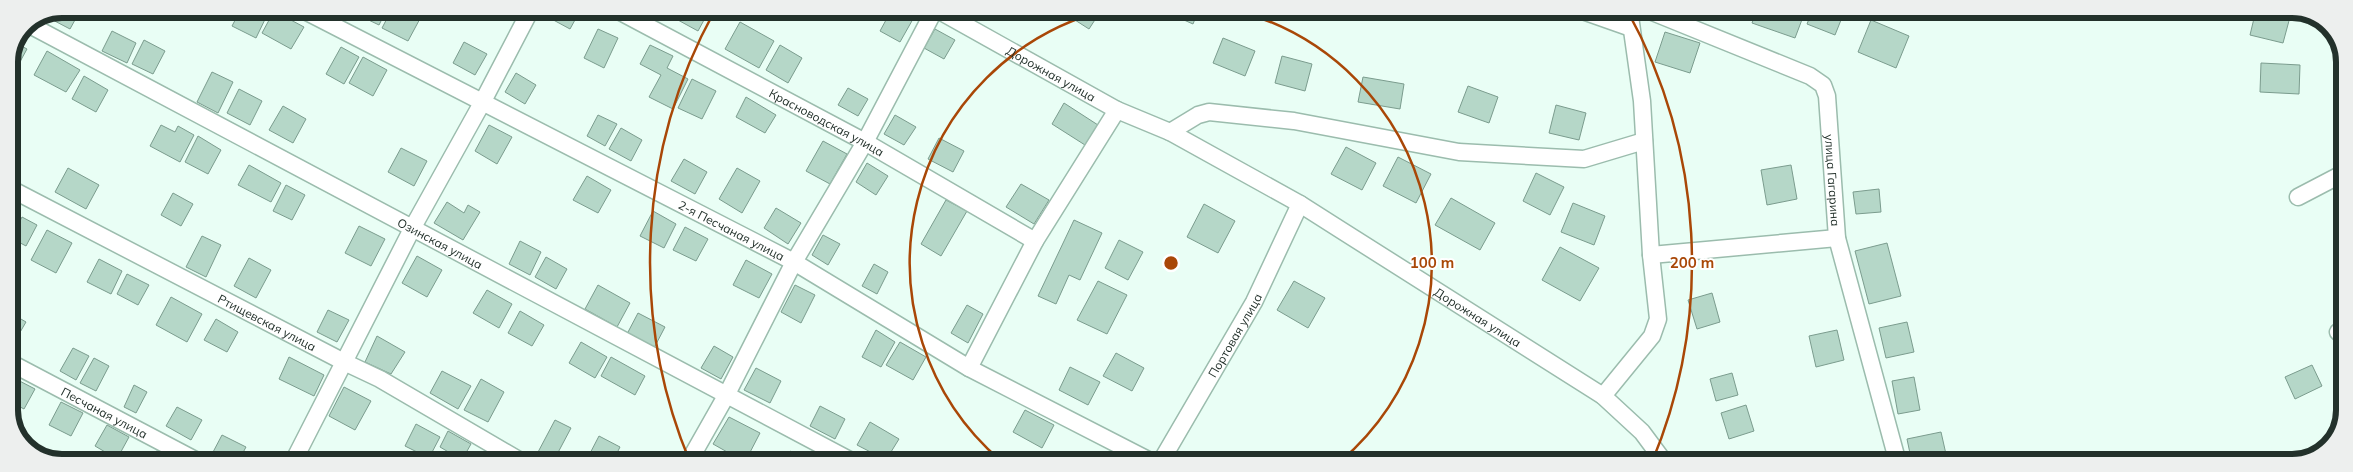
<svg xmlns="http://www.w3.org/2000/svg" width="2353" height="472" font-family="Mulish,sans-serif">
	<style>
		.building { fill: #b5d7c8; stroke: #7b9c8e }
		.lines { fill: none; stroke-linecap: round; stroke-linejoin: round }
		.street-casing { stroke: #9bbcad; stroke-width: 19 }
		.street { stroke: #fff; stroke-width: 16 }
		.ring { fill: none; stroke: #a94707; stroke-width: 2.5 }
		.labels { text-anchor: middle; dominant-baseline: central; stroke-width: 4; stroke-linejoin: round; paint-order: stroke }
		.street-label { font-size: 12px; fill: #23312b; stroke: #fff }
		.rim { fill: none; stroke: #23312b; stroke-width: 6 }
		.centre { fill: #a94707; stroke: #fff; stroke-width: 2.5 }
		.ring-label { font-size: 15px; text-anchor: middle; font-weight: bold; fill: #a94707; stroke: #fff; stroke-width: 4; stroke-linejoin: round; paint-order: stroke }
	</style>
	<rect width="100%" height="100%" fill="#e9fef5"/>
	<g class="building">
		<path d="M 61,9 L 81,9 L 70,29 L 49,18 L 52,13 Z"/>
		<path d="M 241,9 L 270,9 L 256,38 L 232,26 Z"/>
		<path d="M 357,9 L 387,9 L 379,25 L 354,13 Z"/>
		<path d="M 392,9 L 410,9 L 422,15 L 408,41 L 382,28 Z"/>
		<path d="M 550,9 L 581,9 L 570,29 L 546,16 Z"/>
		<path d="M 669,9 L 710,9 L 698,31 L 667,14 Z"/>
		<path d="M 892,9 L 913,19 L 900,42 L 880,31 Z"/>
		<path d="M 1067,9 L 1102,9 L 1089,29 L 1064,13 Z"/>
		<path d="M 1159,9 L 1199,9 L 1193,24 Z"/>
		<path d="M 1757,9 L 1806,9 L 1795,38 L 1752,23 Z"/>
		<path d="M 1813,9 L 1845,10 L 1835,35 L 1807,24 Z"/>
		<path d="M 2256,10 L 2290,17 L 2283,43 L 2250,35 Z"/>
		<path d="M 274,11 L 304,27 L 291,49 L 262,33 Z"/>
		<path d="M 1871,20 L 1909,36 L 1896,68 L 1858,52 Z"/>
		<path d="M 740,22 L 774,41 L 759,68 L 725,49 Z"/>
		<path d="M 598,29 L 618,38 L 604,68 L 584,58 Z"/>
		<path d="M 935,29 L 955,40 L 944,59 L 924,48 Z"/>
		<path d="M 112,31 L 136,43 L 127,63 L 102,51 Z"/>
		<path d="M 1665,32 L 1700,43 L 1690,73 L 1655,62 Z"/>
		<path d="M 1223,38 L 1255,51 L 1245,76 L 1213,63 Z"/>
		<path d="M 144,40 L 165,51 L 153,74 L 132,64 Z"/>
		<path d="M 464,42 L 487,54 L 475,75 L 453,63 Z"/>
		<path d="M 16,43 L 27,49 L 16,69 L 9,65 L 9,61 Z"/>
		<path d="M 650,45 L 673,56 L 667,68 L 688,79 L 673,109 L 649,97 L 661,75 L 640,64 Z"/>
		<path d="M 780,45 L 802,58 L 788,83 L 766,70 Z"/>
		<path d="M 341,47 L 359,57 L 344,84 L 326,74 Z"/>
		<path d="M 47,51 L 80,70 L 66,92 L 34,75 Z"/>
		<path d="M 1282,56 L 1312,64 L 1305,91 L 1275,83 Z"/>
		<path d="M 363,57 L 387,70 L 373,96 L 349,83 Z"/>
		<path d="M 2261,63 L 2300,65 L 2299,94 L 2260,92 Z"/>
		<path d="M 212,72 L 233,82 L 218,113 L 197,102 Z"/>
		<path d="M 516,73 L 536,85 L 525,104 L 505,92 Z"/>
		<path d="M 84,76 L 108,90 L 96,112 L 72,99 Z"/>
		<path d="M 1363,77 L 1404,84 L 1400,109 L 1358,102 Z"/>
		<path d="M 692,79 L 716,91 L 702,119 L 678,108 Z"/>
		<path d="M 1468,86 L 1498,97 L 1489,123 L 1458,112 Z"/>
		<path d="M 848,88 L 868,99 L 858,116 L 838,105 Z"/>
		<path d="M 239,89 L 262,101 L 250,125 L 227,113 Z"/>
		<path d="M 746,97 L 776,115 L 765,133 L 736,117 Z"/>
		<path d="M 1064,103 L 1098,125 L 1085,145 L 1052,124 Z"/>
		<path d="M 1556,105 L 1586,113 L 1579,140 L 1549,133 Z"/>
		<path d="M 283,106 L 306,119 L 293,143 L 269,130 Z"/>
		<path d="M 598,115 L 617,124 L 605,146 L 587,136 Z"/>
		<path d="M 895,115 L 916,127 L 904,145 L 884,134 Z"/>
		<path d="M 161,125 L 175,132 L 178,126 L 194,135 L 180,162 L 150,146 Z"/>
		<path d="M 489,125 L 512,137 L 497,164 L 475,151 Z"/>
		<path d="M 621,128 L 642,140 L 631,161 L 609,149 Z"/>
		<path d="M 198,136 L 221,150 L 208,174 L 185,162 Z"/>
		<path d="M 939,138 L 964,151 L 953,172 L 928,159 Z"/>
		<path d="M 823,141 L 847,154 L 830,184 L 806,171 Z"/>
		<path d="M 1346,147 L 1376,163 L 1362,190 L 1331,174 Z"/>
		<path d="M 401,148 L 427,161 L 414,186 L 388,172 Z"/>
		<path d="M 1398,157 L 1431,174 L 1416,203 L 1383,186 Z"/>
		<path d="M 684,159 L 707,172 L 695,194 L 671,181 Z"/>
		<path d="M 867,163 L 888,176 L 876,195 L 856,182 Z"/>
		<path d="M 249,165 L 281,183 L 271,202 L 238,185 Z"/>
		<path d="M 1791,165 L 1797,199 L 1767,205 L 1761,170 Z"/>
		<path d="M 68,168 L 99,185 L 86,209 L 55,192 Z"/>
		<path d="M 737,168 L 760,181 L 742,213 L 719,199 Z"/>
		<path d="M 1536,173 L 1564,187 L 1550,215 L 1523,201 Z"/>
		<path d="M 587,176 L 611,190 L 598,213 L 573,200 Z"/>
		<path d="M 1021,184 L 1049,200 L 1034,224 L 1006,207 Z"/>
		<path d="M 286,185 L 305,195 L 292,220 L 273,211 Z"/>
		<path d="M 1879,189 L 1881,212 L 1856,214 L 1853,192 Z"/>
		<path d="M 173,193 L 193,204 L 181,226 L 161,215 Z"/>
		<path d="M 1451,198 L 1495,223 L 1480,250 L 1435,225 Z"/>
		<path d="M 946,200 L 967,211 L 941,256 L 921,244 Z"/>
		<path d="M 447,202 L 464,213 L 468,205 L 480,212 L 463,240 L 434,223 Z"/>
		<path d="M 1573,203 L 1605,216 L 1594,245 L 1561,232 Z"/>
		<path d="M 1204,204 L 1235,221 L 1218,253 L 1187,237 Z"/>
		<path d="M 776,208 L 801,223 L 788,244 L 764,228 Z"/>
		<path d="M 653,211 L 676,224 L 664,248 L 640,236 Z"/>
		<path d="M 22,217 L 37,225 L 26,246 L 11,238 Z"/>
		<path d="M 1074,220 L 1102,233 L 1080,280 L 1069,275 L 1056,304 L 1038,296 Z"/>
		<path d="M 359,226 L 385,239 L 371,266 L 345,253 Z"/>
		<path d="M 685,227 L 708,239 L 696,261 L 673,250 Z"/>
		<path d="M 47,230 L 72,243 L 56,273 L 31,260 Z"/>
		<path d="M 823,235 L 840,244 L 828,265 L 812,255 Z"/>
		<path d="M 202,236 L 221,245 L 206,277 L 186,267 Z"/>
		<path d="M 1119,240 L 1143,252 L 1128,280 L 1105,268 Z"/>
		<path d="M 520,241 L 541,252 L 530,275 L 509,264 Z"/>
		<path d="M 1887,243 L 1901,296 L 1869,304 L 1855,251 Z"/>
		<path d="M 1560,247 L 1599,268 L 1580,301 L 1542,280 Z"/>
		<path d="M 417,256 L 442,270 L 427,297 L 402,283 Z"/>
		<path d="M 546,257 L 567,269 L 556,289 L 535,277 Z"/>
		<path d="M 249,258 L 271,270 L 256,298 L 234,286 Z"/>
		<path d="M 99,259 L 122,271 L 111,294 L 87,282 Z"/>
		<path d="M 746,260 L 772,274 L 759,298 L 733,285 Z"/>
		<path d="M 874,264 L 888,272 L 877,294 L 862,286 Z"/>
		<path d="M 127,274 L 149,285 L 138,305 L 117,294 Z"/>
		<path d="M 1098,281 L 1127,295 L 1107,334 L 1077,320 Z"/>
		<path d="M 1294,281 L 1325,298 L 1308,328 L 1277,310 Z"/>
		<path d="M 598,285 L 630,303 L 617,327 L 585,309 Z"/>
		<path d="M 795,285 L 815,295 L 801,323 L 781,312 Z"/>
		<path d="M 487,290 L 512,304 L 499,328 L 473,313 Z"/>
		<path d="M 1712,293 L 1720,322 L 1697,329 L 1688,300 Z"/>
		<path d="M 171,297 L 202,314 L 187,342 L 156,325 Z"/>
		<path d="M 967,305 L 983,314 L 968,343 L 951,333 Z"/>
		<path d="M 328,310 L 349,320 L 337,342 L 317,332 Z"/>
		<path d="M 520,311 L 544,325 L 532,346 L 508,333 Z"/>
		<path d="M 9,312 L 26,322 L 12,346 L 9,344 Z"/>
		<path d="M 638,313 L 665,327 L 654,348 L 627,334 Z"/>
		<path d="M 216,319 L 238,332 L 227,352 L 204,340 Z"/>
		<path d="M 1907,322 L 1914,352 L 1886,358 L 1879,328 Z"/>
		<path d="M 876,330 L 895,342 L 881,367 L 862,357 Z"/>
		<path d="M 1837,330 L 1844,360 L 1816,367 L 1809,336 Z"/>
		<path d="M 377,336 L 405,352 L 391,374 L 365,362 Z"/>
		<path d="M 581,342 L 607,357 L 595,378 L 569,363 Z"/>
		<path d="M 900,342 L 926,357 L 913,380 L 886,365 Z"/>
		<path d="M 714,346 L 733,357 L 721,379 L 701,368 Z"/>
		<path d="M 73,348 L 89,356 L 76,380 L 60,371 Z"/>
		<path d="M 1116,353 L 1144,368 L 1132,391 L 1103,376 Z"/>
		<path d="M 289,357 L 324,375 L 314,396 L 279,379 Z"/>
		<path d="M 611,357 L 645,376 L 635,395 L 601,376 Z"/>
		<path d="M 94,358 L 109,366 L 96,391 L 80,383 Z"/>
		<path d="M 2312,365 L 2322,386 L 2295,399 L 2285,377 Z"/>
		<path d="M 1070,367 L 1100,382 L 1088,405 L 1059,390 Z"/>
		<path d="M 756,368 L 781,381 L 770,403 L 744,390 Z"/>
		<path d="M 442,371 L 471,386 L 458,409 L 430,393 Z"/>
		<path d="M 1732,373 L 1738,395 L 1716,401 L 1710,379 Z"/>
		<path d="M 10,376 L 35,389 L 24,409 L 9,401 Z"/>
		<path d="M 1914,377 L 1920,410 L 1898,414 L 1892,381 Z"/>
		<path d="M 481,379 L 504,392 L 488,422 L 464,410 Z"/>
		<path d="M 134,385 L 147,392 L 136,413 L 124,407 Z"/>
		<path d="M 344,387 L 371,401 L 355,430 L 329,416 Z"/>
		<path d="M 61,402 L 83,413 L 71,436 L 49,425 Z"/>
		<path d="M 1746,405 L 1754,431 L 1729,439 L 1721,413 Z"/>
		<path d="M 820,406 L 845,419 L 835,439 L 810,426 Z"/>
		<path d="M 177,407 L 202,420 L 191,440 L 166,426 Z"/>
		<path d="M 1025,410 L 1054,425 L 1042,448 L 1013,432 Z"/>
		<path d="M 729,417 L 760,433 L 745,462 L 713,444 Z"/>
		<path d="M 555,420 L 571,428 L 553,462 L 537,454 Z"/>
		<path d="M 870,422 L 899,439 L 886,460 L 857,445 Z"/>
		<path d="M 416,424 L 440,437 L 429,458 L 405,446 Z"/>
		<path d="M 107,425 L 129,437 L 117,459 L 95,446 Z"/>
		<path d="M 448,431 L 471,444 L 462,460 L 440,447 Z"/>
		<path d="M 1941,432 L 1948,463 L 1912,463 L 1907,439 Z"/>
		<path d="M 222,435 L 246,447 L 238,462 L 226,462 L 212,454 Z"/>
		<path d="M 599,436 L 620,447 L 612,463 L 585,463 Z"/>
		<path d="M 156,451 L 178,462 L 150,462 Z"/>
		<path d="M 790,451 L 810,463 L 783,463 Z"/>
	</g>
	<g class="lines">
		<g class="street-casing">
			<g id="street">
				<path id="s1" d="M 301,9 L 794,262 L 969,368 L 1154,463"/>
				<path id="s2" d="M 615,9 L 865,142 L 1035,241"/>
				<path id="s3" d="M 936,9 L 1117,110 L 1170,132 L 1300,204 L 1344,232 L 1603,396 L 1642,432 L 1665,463"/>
				<path d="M 1577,9 L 1631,28"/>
				<path id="s4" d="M 1645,9 L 1810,76 L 1823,85 L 1827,96 L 1837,238 L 1898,463"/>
				<path d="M 2299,10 L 2320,19"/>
				<path id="s5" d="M 26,23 L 855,463"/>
				<path d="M 1170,132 L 1198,115 L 1209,112 L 1294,121 L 1459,152 L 1584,159 L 1644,141"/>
				<path id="s6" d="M 9,188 L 344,362 L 380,379 L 522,462"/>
				<path d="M 2298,197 L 2344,173"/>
				<path d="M 1651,255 L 1837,238"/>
				<path d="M 2338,332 L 2343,329"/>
				<path id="s7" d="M 9,362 L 199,462"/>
				<path d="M 969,368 L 1035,241 L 1117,110"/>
				<path d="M 1603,396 L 1652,336 L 1658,319 L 1651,255 L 1642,101 L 1629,9"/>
				<path d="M 293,462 L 413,227 L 482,103 L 531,9"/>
				<path d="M 688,463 L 726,396 L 794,262 L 865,142 L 935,9"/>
				<path id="s8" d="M 1160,463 L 1254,302 L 1300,204"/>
			</g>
		</g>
		<use href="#street" class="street"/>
	</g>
	<g class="ring">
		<path d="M1001 461A261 261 0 0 1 1110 9M1234 10A261 261 0 0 1 1341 461"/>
		<path d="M690 462A521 521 0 0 1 715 10M1627 10A521 521 0 0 1 1652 462"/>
	</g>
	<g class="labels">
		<g class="street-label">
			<text stroke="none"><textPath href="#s3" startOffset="132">Дорожная улица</textPath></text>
			<text stroke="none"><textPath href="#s2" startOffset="240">Красноводская улица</textPath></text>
			<text stroke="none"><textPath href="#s4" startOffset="290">улица Гагарина</textPath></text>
			<text stroke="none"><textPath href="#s1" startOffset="484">2-я Песчаная улица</textPath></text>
			<text stroke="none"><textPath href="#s5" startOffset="469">Озинская улица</textPath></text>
			<text stroke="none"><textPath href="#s3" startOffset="624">Дорожная улица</textPath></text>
			<text stroke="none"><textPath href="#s6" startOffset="291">Ртищевская улица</textPath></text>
			<text stroke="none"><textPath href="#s8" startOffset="148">Портовая улица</textPath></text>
			<text stroke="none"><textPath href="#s7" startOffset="108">Песчаная улица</textPath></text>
		</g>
	</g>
	<path d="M0 0H2353V472H0ZM62 18H2292A44 44 0 0 1 2336 62V410A44 44 0 0 1 2292 454H62A44 44 0 0 1 18 410V62A44 44 0 0 1 62 18Z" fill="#edefee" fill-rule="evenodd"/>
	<path class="rim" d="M62 18H2292A44 44 0 0 1 2336 62V410A44 44 0 0 1 2292 454H62A44 44 0 0 1 18 410V62A44 44 0 0 1 62 18Z"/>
	<circle cx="1171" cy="263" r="8" class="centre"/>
	<g class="ring-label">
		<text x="1432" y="268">100 m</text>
		<text x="1692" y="268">200 m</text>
	</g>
</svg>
